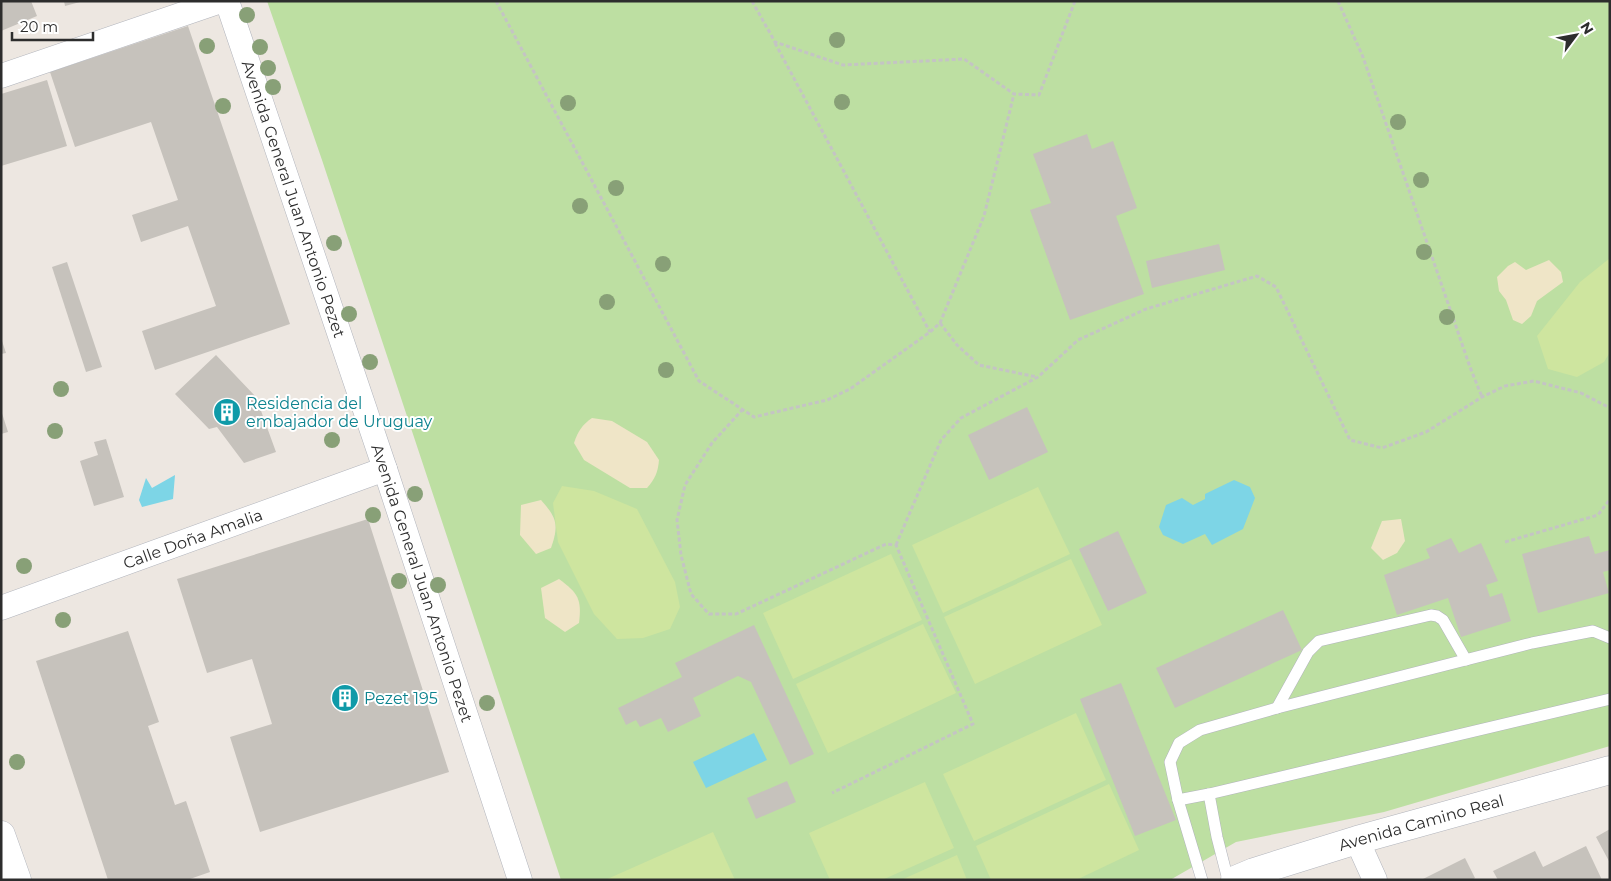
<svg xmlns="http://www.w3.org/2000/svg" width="1611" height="881" font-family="Montserrat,sans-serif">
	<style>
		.green { fill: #bddfa2 }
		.sand { fill: #efe5c7 }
		.pitch { fill: #cee59f }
		.water { fill: #7dd5e6 }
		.building { fill: #c6c2bc }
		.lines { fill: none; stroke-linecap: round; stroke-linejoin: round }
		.lane-casing { stroke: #b1b4bc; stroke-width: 12 }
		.street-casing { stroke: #b1b4bc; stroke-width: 25 }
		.secondary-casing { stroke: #b1b4bc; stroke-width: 29 }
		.path { stroke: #c4c4c4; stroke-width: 3; stroke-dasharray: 4 2.5; stroke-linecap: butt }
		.lane { stroke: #fff; stroke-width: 11 }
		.street { stroke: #fff; stroke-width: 24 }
		.secondary { stroke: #fff; stroke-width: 28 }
		.tree { fill: #88a077 }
		.labels { text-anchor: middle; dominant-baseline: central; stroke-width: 4; stroke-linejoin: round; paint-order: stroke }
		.street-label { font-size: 16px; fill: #2d2d2d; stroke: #fff }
		.culture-label { font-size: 16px; fill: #0d838f; stroke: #fff; text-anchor: start }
	</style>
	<rect width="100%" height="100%" fill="#ede7e1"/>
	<path class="green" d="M 267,1 L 1610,1 L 1610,746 L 1384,812 L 1236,842 L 1170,880 L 561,880 L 322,160 Z"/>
	<g class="sand">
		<path d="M 1549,260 L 1561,272 L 1563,282 L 1537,301 L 1531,316 L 1522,324 L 1513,320 L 1506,300 L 1499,291 L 1497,277 L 1508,266 L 1515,262 L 1526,270 Z"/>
		<path d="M 592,418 L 612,421 L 647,442 L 659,460 C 658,472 655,479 647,488 L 630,488 L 584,460 L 574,443 C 578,431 582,425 592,418 Z"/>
		<path d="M 541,500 C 557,518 559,525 551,548 L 536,554 L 520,535 L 521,505 Z"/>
		<path d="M 1401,519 L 1405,541 L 1397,553 L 1383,560 L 1371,548 L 1382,521 Z"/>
		<path d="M 559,579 C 578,593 582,599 579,623 L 565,632 L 545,618 L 541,588 Z"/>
	</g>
	<g class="pitch">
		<path d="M 1610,258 L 1610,352 L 1604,362 L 1577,377 L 1548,369 L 1537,336 L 1580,282 Z"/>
		<path d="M 562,486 L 594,491 L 637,509 L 675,582 L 680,607 L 670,629 L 643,638 L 617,639 L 594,614 L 558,542 L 553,503 Z"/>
		<path d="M 1038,487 L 1070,554 L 943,613 L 912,545 Z"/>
		<path d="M 891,554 L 922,620 L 793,679 L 763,613 Z"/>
		<path d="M 1071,559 L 1102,625 L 975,684 L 944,617 Z"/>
		<path d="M 923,624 L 956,693 L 828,753 L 796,684 Z"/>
		<path d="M 1076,713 L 1106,780 L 974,841 L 943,774 Z"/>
		<path d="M 925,782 L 954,848 L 882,880 L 830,880 L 809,833 Z"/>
		<path d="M 1109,784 L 1139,850 L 1076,880 L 991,880 L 976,846 Z"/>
		<path d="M 713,832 L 735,880 L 605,880 Z"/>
		<path d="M 957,855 L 967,880 L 901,880 Z"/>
	</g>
	<g class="water">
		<path d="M 175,475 L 173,499 L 142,507 L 139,500 L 146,478 L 152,488 Z"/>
		<path d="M 1234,480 L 1250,487 L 1255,498 L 1243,529 L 1212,545 L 1205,534 L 1183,544 L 1163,535 L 1159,527 L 1166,505 L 1182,498 L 1193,505 L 1205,499 L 1205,494 Z"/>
		<path d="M 754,733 L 767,760 L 706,788 L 693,762 Z"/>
	</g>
	<g class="building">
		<path d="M 1,1 L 31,1 L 37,16 L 1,31 Z"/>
		<path d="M 64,1 L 80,1 L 80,2 L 65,6 Z"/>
		<path d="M 188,26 L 290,324 L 155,370 L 142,331 L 216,306 L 188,226 L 141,242 L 132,215 L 178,200 L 151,122 L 75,147 L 50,72 Z"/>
		<path d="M 47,80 L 67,146 L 1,166 L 1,94 Z"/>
		<path d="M 1087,134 L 1092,149 L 1113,141 L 1137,208 L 1116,216 L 1144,294 L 1070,320 L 1030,210 L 1051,203 L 1033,154 Z"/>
		<path d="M 1219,244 L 1225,270 L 1152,288 L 1146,261 Z"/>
		<path d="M 67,262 L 102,367 L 86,372 L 52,267 Z"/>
		<path d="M 1,338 L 6,353 L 1,354 Z"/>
		<path d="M 216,355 L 256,397 L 276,452 L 244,463 L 217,427 L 209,429 L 175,394 Z"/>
		<path d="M 1027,407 L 1048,452 L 989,480 L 968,435 Z"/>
		<path d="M 1,410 L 8,432 L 1,434 Z"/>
		<path d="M 106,439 L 124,497 L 94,506 L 80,461 L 98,455 L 94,442 Z"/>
		<path d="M 368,519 L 449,772 L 260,832 L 230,737 L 272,724 L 252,659 L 207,673 L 177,579 Z"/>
		<path d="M 1118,531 L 1147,593 L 1108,611 L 1079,549 Z"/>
		<path d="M 1589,536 L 1595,554 L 1610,550 L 1610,570 L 1603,572 L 1609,593 L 1538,613 L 1522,554 Z"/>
		<path d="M 1451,538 L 1459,553 L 1481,543 L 1498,581 L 1486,585 L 1490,597 L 1502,593 L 1511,621 L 1461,637 L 1448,598 L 1397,615 L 1384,575 L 1430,558 L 1426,549 Z"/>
		<path d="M 1283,610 L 1302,650 L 1175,708 L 1156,668 Z"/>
		<path d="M 754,625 L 814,754 L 790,765 L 751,682 L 738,676 L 693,698 L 701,716 L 668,732 L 661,718 L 640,727 L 636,720 L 626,725 L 618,708 L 682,677 L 675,663 Z"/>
		<path d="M 128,631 L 159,722 L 148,726 L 175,805 L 186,801 L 210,872 L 187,880 L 108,880 L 36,661 Z"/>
		<path d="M 1121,683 L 1176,820 L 1135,836 L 1080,699 Z"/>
		<path d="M 787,781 L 796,802 L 756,819 L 747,798 Z"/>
		<path d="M 1610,829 L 1610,863 L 1596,837 Z"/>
		<path d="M 1586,846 L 1602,880 L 1498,880 L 1493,871 L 1535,851 L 1543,867 Z"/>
		<path d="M 1465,858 L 1475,878 L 1472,880 L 1421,880 Z"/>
	</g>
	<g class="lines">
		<g class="lane-casing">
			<g id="lane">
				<path d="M 1277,708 L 1308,652 L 1319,641 L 1431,615 L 1437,616 L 1443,620 L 1466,660"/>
				<path d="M 1209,794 L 1217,837 L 1228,880"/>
				<path d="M 1178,800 L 1209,794 L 1610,699"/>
				<path d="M 1202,880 L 1178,800 L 1170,762 L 1179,743 L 1200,730 L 1277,708 L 1532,643 L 1593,631 L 1610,638"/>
			</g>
		</g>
		<g class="street-casing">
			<g id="street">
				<path id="s1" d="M 227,1 L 385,469 L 520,880"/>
				<path d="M 1,76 L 221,1"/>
				<path id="s2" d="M 1,608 L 385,469"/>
				<path d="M 1357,840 L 1375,880"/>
			</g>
		</g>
		<g class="secondary-casing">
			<g id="secondary">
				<path d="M 1,835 L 17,880"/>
				<path id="s3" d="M 1235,880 L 1254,872 L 1357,840 L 1610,770"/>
			</g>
		</g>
		<g class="path">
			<path d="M 496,1 L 699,381 L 754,417 L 827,400 L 850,389 L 930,332 L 940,323 L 984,216 L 1014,94"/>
			<path d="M 752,1 L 775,42 L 843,65 L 964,59 L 1014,94 L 1039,95 L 1075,1"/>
			<path d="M 1338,1 L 1363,57 L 1470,367 L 1482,397"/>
			<path d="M 775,43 L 930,332"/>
			<path d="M 940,323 L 957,345 L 979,365 L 1037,377"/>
			<path d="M 743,409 L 712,443 L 685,485 L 677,520 L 681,555 L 691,594 L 709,614 L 736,614 L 886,544 L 896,545 L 973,724 L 832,793"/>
			<path d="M 1505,542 L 1598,515 L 1610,499"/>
			<path d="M 896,545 L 941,440 L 961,418 L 1038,377 L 1078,340 L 1146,309 L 1257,276 L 1276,287 L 1350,440 L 1382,448 L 1426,432 L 1482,397 L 1505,386 L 1534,381 L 1581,393 L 1610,408"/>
		</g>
		<use href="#lane" class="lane"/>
		<use href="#street" class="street"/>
		<use href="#secondary" class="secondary"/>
	</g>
	<g class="tree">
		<circle cx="247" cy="15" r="8"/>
		<circle cx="837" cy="40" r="8"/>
		<circle cx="207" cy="46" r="8"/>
		<circle cx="260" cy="47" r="8"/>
		<circle cx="268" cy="68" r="8"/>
		<circle cx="273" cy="87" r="8"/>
		<circle cx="842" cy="102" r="8"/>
		<circle cx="568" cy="103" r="8"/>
		<circle cx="223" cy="106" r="8"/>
		<circle cx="1398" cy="122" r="8"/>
		<circle cx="1421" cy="180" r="8"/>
		<circle cx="616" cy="188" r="8"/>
		<circle cx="580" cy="206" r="8"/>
		<circle cx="334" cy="243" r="8"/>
		<circle cx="1424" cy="252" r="8"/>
		<circle cx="663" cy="264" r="8"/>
		<circle cx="607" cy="302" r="8"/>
		<circle cx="349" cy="314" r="8"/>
		<circle cx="1447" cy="317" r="8"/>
		<circle cx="370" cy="362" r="8"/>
		<circle cx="666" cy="370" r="8"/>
		<circle cx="61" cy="389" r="8"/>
		<circle cx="55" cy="431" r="8"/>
		<circle cx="332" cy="440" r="8"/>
		<circle cx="415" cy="494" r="8"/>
		<circle cx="373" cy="515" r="8"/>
		<circle cx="24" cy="566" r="8"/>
		<circle cx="399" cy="581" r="8"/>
		<circle cx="438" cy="585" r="8"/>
		<circle cx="63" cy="620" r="8"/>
		<circle cx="487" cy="703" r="8"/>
		<circle cx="17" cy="762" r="8"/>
	</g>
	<defs>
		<g id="building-disc" transform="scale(1.4375)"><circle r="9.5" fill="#0f9aa8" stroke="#fff"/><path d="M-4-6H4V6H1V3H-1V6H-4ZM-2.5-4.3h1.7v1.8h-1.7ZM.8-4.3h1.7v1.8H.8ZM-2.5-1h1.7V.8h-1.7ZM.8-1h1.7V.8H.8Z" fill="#fff"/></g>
	</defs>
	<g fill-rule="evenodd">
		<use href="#building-disc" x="227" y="412"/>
		<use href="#building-disc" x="345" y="698"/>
	</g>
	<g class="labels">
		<g class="street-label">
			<text stroke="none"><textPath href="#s1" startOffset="209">Avenida General Juan Antonio Pezet</textPath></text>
			<text stroke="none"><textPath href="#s2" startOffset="204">Calle Doña Amalia</textPath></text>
			<text stroke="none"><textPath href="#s1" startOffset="614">Avenida General Juan Antonio Pezet</textPath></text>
			<text stroke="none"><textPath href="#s3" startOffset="195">Avenida Camino Real</textPath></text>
		</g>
		<g class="culture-label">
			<text x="246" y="403">Residencia del<tspan x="246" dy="18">embajador de Uruguay</tspan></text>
			<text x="364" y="698">Pezet 195</text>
		</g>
	</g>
	<rect width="1611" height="881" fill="none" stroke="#2d2d2d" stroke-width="5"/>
	<g transform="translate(1576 35) rotate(58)" stroke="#ffffff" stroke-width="4" paint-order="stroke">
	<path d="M0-4L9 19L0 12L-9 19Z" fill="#2d2d2d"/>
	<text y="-8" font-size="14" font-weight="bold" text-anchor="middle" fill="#2d2d2d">N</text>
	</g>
	<path d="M12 32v8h81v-8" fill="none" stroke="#2d2d2d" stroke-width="2.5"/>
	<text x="20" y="32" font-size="15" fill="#2d2d2d" stroke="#ffffff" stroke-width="4" paint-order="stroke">20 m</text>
</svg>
